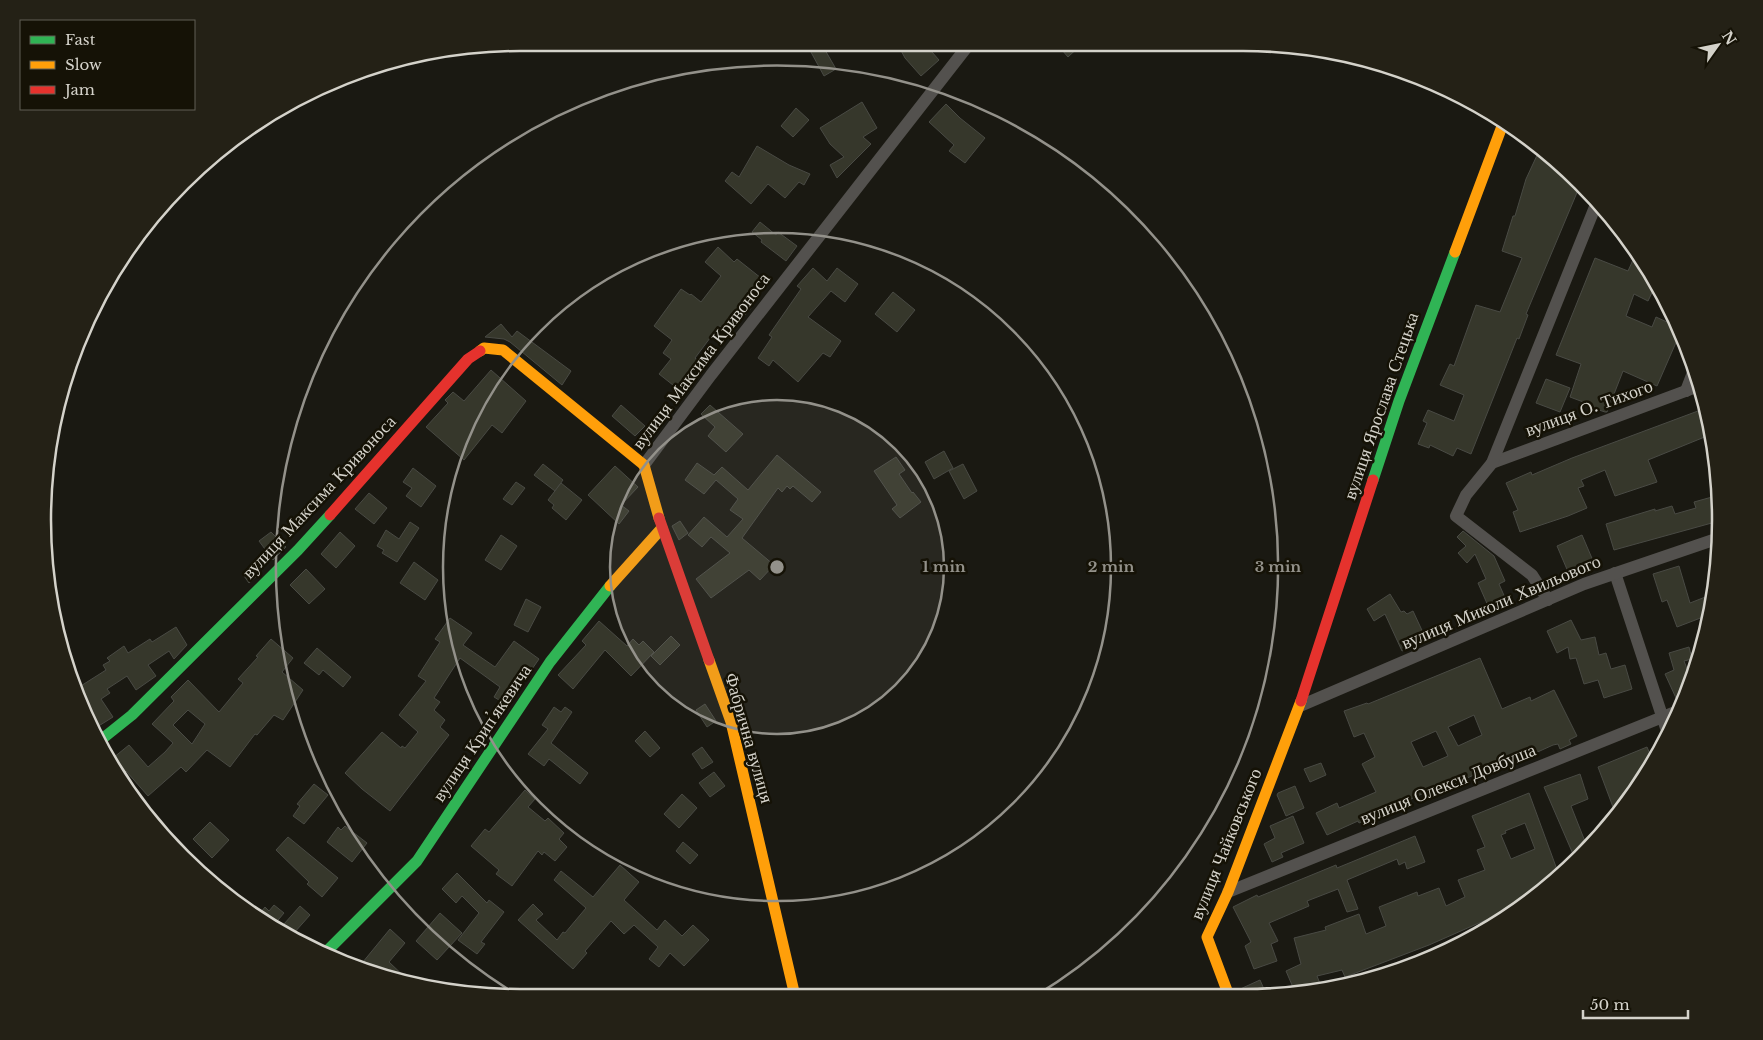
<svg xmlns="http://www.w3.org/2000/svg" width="1763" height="1040" font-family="'Libre Baskerville',serif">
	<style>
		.building { fill: #36372b; stroke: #494a44; fill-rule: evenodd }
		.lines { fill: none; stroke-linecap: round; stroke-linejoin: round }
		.street { stroke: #53514e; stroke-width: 12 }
		.fast { stroke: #30b455; stroke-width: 11 }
		.slow { stroke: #ff9f0a; stroke-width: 11 }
		.jam { stroke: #e5322d; stroke-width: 11 }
		.ring { fill: none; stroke: #93918a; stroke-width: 2.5 }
		.labels { text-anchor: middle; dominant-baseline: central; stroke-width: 5; stroke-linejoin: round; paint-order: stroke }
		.street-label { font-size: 18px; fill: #d4d2ca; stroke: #151206 }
		.rim { fill: none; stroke: #d4d2ca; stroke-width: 2.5 }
		.centre { fill: #93918a; stroke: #151206; stroke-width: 2.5 }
		.ring-label { font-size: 15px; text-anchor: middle; font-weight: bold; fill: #93918a; stroke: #151206; stroke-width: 5; stroke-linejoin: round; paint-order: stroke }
	</style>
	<rect width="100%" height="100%" fill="#1a1912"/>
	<g class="building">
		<path d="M 806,43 L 821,43 L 836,69 L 824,76 Z"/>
		<path d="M 897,43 L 924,43 L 939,60 L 921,76 L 905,58 Z"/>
		<path d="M 1056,43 L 1083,43 L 1068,57 Z"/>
		<path d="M 862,102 L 877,128 L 863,137 L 871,144 L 837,178 L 830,165 L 844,157 L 830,144 L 820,128 Z"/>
		<path d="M 946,104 L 960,118 L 985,138 L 965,163 L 949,151 L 954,145 L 929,122 Z"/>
		<path d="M 796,108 L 809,120 L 793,137 L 781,126 Z"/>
		<path d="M 757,146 L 789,165 L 810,174 L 804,185 L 799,182 L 785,198 L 768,184 L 751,204 L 725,181 L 732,172 L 739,177 Z"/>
		<path d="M 1539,151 L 1547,155 L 1581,183 L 1526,314 L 1528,315 L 1519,339 L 1517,338 L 1471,454 L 1457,448 L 1453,456 L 1430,445 L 1429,448 L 1418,444 L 1427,423 L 1423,421 L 1428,410 L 1454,421 L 1464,395 L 1440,385 L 1450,364 L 1454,366 L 1476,305 L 1500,312 L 1522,258 L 1502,251 L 1513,216 L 1515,216 L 1526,179 Z"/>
		<path d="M 760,222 L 776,235 L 778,232 L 797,246 L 786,261 L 761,242 L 762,240 L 752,232 Z"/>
		<path d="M 718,247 L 734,262 L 737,259 L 761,278 L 744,300 L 752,307 L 744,316 L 736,309 L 721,327 L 719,326 L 695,358 L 701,363 L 678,389 L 659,374 L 671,359 L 663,353 L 672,340 L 654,326 L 681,289 L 690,295 L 691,294 L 701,302 L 721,276 L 705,262 Z"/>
		<path d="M 1637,251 L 1646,266 L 1643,273 L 1652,278 L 1656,284 L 1648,301 L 1634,294 L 1626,316 L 1652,327 L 1656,317 L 1678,327 L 1681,331 L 1657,386 L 1623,371 L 1607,412 L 1605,412 L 1593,408 L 1594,406 L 1570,397 L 1581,364 L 1556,355 L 1595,258 L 1628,271 Z"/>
		<path d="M 813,268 L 827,281 L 837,268 L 858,284 L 845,302 L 831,291 L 808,317 L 841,341 L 830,357 L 823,353 L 798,382 L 773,360 L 769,366 L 758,358 L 772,337 L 769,335 L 801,289 L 797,286 Z"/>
		<path d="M 893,292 L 915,310 L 897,332 L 875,314 Z"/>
		<path d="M 501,324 L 512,337 L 517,331 L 571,371 L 562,385 L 510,342 L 504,339 L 485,337 Z"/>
		<path d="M 491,370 L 526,401 L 502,433 L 492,425 L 464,460 L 426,427 L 448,403 L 445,400 L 453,392 L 464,401 Z"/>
		<path d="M 1546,379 L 1570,388 L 1560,412 L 1536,403 Z"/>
		<path d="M 621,405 L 645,426 L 635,436 L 612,416 Z"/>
		<path d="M 710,405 L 743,434 L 726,452 L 708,436 L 715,427 L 701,414 Z"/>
		<path d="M 1706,408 L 1712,434 L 1648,460 L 1657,482 L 1615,496 L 1605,470 L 1581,480 L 1584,486 L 1578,488 L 1587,508 L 1568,516 L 1520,532 L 1513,512 L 1518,510 L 1506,483 L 1531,472 L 1532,475 L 1572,458 Z"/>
		<path d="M 944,451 L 953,468 L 934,479 L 925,462 Z"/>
		<path d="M 777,455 L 821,492 L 812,502 L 793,486 L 790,489 L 787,486 L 782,492 L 778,488 L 742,538 L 774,565 L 760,580 L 749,570 L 711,598 L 696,579 L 730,553 L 711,537 L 702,547 L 688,535 L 704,517 L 727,537 L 743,519 L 730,510 L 738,499 L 716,480 L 704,494 L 685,480 L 697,463 L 714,475 L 722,467 L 748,490 Z"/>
		<path d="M 896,457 L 905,470 L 899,474 L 912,493 L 913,492 L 921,502 L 900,518 L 892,509 L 897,505 L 874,471 Z"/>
		<path d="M 543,464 L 563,480 L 555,491 L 534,475 Z"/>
		<path d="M 963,464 L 977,491 L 964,499 L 949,471 Z"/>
		<path d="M 615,466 L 638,487 L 621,505 L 629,511 L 619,524 L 588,495 Z"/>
		<path d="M 413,468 L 436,486 L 421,507 L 406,496 L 412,488 L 403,482 Z"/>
		<path d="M 516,482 L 525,488 L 512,505 L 503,499 Z"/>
		<path d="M 561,483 L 582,500 L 566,520 L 552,508 L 554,505 L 548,500 Z"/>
		<path d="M 369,493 L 387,508 L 374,524 L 355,509 Z"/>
		<path d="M 1712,497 L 1719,521 L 1614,550 L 1606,524 L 1655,509 L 1655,511 L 1672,506 L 1675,514 L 1696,508 L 1694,502 Z"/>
		<path d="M 680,521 L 688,533 L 679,540 L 672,526 Z"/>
		<path d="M 410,522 L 419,528 L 397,562 L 382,553 L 384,550 L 377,546 L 386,530 L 399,539 Z"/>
		<path d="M 1463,531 L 1494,556 L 1505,581 L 1499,584 L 1506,600 L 1489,608 L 1478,583 L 1486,579 L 1475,554 L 1467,563 L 1458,553 L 1466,546 L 1457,537 Z"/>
		<path d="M 271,532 L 286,547 L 273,560 L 259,541 Z"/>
		<path d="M 340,532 L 355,546 L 336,568 L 321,554 Z"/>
		<path d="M 501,535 L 517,546 L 501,570 L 485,560 Z"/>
		<path d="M 1582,535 L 1594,563 L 1569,574 L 1557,546 Z"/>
		<path d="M 414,562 L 438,580 L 425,600 L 400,583 Z"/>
		<path d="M 1679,566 L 1690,603 L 1713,594 L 1711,614 L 1677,627 L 1667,600 L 1662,602 L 1653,574 Z"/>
		<path d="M 254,569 L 258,575 L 249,583 L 244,576 Z"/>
		<path d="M 306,569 L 325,589 L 309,604 L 290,585 Z"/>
		<path d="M 1390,594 L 1401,612 L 1404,611 L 1407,614 L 1413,611 L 1426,639 L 1402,651 L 1385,614 L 1374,621 L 1367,609 Z"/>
		<path d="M 526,599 L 541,607 L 528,632 L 514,625 Z"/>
		<path d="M 450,618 L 472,633 L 463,645 L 495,667 L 514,641 L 539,659 L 530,672 L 528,671 L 522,682 L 519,680 L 504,703 L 494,697 L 500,687 L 460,658 L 434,698 L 440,702 L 434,710 L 445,720 L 440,727 L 449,735 L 390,811 L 362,789 L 345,773 L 382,732 L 401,748 L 402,746 L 405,748 L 418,732 L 399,715 L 426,681 L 418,676 L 440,642 L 435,639 Z"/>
		<path d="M 1571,620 L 1581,640 L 1595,637 L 1599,655 L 1606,653 L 1611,669 L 1625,665 L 1632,689 L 1604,698 L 1598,680 L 1584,684 L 1576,658 L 1570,659 L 1568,647 L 1557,653 L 1547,631 Z"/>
		<path d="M 599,621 L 627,646 L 633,639 L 639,645 L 643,641 L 654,652 L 631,676 L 605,650 L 573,689 L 558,675 L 586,645 L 582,641 Z"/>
		<path d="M 176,627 L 187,645 L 174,659 L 169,651 L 148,665 L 156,676 L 136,690 L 127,676 L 107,689 L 110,693 L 101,699 L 113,717 L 97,727 L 92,721 L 91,722 L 79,702 L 76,689 L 106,670 L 103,665 L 110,661 L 107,658 L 124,646 L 128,653 L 150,639 L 152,642 Z"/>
		<path d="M 671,636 L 680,645 L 660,665 L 651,656 Z"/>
		<path d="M 271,639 L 293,658 L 282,672 L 303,690 L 283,720 L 274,715 L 257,735 L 255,734 L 230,767 L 207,750 L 186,772 L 181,767 L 148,796 L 126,771 L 123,774 L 113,758 L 129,745 L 148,767 L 165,752 L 173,743 L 152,724 L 174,701 L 171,697 L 188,680 L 219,712 L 243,683 L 238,679 L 258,657 L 256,656 ZM 188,710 L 205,724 L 192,744 L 173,725 Z"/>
		<path d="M 1689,647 L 1692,659 L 1684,661 L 1691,679 L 1687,693 L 1676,698 L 1665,674 L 1674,670 L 1669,653 Z"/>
		<path d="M 317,648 L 351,677 L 343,687 L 323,670 L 319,675 L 304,663 Z"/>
		<path d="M 1480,658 L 1502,709 L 1530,697 L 1531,701 L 1554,690 L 1577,736 L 1569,740 L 1571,744 L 1560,749 L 1558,744 L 1553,745 L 1520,760 L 1519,758 L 1477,777 L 1476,774 L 1439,791 L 1437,787 L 1359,823 L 1358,821 L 1327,835 L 1316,813 L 1337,803 L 1339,808 L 1376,792 L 1362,764 L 1375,757 L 1364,733 L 1354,737 L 1344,711 L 1367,703 L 1368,704 ZM 1474,715 L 1482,735 L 1458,746 L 1448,727 ZM 1436,731 L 1448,756 L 1423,767 L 1411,742 Z"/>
		<path d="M 705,704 L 716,721 L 707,727 L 696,710 Z"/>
		<path d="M 554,707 L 561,712 L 565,707 L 572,712 L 551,743 L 588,773 L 580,784 L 549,759 L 544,766 L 528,754 L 548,729 L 542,725 Z"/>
		<path d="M 645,731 L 660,748 L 650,757 L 635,741 Z"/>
		<path d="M 702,747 L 713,762 L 702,769 L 692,754 Z"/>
		<path d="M 1647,747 L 1653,761 L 1640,785 L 1616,815 L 1598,767 Z"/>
		<path d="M 1321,763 L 1326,775 L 1310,782 L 1304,769 Z"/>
		<path d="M 714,772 L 725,786 L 710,797 L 699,783 Z"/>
		<path d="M 1580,774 L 1588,799 L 1571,806 L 1588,849 L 1576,861 L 1544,787 Z"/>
		<path d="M 314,784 L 328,795 L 304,824 L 293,816 L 300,806 L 297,804 Z"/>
		<path d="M 446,785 L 451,790 L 445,799 L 439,793 Z"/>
		<path d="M 1295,786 L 1304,808 L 1286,816 L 1277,795 L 1278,793 Z"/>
		<path d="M 525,790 L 535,799 L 528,807 L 545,821 L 548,818 L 564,833 L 559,839 L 567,847 L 555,861 L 544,852 L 542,855 L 538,851 L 512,886 L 496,874 L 499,870 L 471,846 L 485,829 L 489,832 Z"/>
		<path d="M 1529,793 L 1559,875 L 1506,915 L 1504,912 L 1429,945 L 1345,977 L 1342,970 L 1317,976 L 1321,986 L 1295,992 L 1286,971 L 1301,964 L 1294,938 L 1326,930 L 1325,927 L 1359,914 L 1366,934 L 1386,926 L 1379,907 L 1417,892 L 1418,896 L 1439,888 L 1446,906 L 1465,897 L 1458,880 L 1485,870 L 1477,850 L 1485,847 L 1472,816 ZM 1525,823 L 1535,849 L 1511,859 L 1501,835 L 1506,833 L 1505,831 Z"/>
		<path d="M 682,794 L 697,808 L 679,828 L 664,814 Z"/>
		<path d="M 1293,816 L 1304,843 L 1281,853 L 1283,857 L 1272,862 L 1264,844 L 1275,838 L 1270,826 Z"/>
		<path d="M 210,822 L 229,840 L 212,858 L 193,839 Z"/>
		<path d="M 345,826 L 367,843 L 352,862 L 327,842 L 338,827 L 341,830 Z"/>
		<path d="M 1415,836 L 1425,862 L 1407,869 L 1405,862 L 1399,865 L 1397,859 L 1347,880 L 1358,909 L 1347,912 L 1338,889 L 1307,901 L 1309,906 L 1269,923 L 1278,941 L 1271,944 L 1277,961 L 1254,969 L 1245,946 L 1251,942 L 1233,907 L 1257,895 L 1258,897 L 1336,865 L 1337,868 Z"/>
		<path d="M 288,837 L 338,878 L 322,897 L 307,884 L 309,882 L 276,850 Z"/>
		<path d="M 683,842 L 698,855 L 690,864 L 676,851 Z"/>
		<path d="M 620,865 L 639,882 L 624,900 L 657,930 L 665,920 L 682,936 L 693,925 L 709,940 L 684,966 L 670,953 L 659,967 L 649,959 L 658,947 L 634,925 L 624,934 L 611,921 L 585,951 L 587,953 L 573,969 L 518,920 L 533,904 L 543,914 L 536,920 L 557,940 L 563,932 L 565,933 L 586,908 L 554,880 L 561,871 L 593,897 Z"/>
		<path d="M 457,873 L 487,903 L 489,900 L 504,912 L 481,942 L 485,944 L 477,954 L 458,940 L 479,913 L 462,896 L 456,903 L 442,889 Z"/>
		<path d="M 274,905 L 284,913 L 273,926 L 256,918 L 265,907 L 269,911 Z"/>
		<path d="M 300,906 L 310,915 L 294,933 L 284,924 Z"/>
		<path d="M 440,913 L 462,933 L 437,960 L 416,941 Z"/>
		<path d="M 390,929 L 405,943 L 389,962 L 409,981 L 366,972 L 358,968 Z"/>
		<path d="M 1260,980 L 1267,996 L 1239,996 L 1238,990 Z"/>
	</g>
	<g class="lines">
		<g class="street">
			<path d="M 1686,391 L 1694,370"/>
			<path d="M 1492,463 L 1699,386"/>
			<path d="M 644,465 L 711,375 L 970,43"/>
			<path d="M 1615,573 L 1668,734"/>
			<path d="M 1548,600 L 1532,575 L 1456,516 L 1466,495 L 1492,463 L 1597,202"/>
			<path d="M 1300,706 L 1584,584 L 1719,538"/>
			<path d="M 1228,892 L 1680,710"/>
		</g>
		<g class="fast">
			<path d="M 1373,480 L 1399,401 L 1455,252"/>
			<path d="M 102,739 L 132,715 L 298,550 L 330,515"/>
			<path d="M 326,952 L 417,861 L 550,662 L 610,586"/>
		</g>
		<g class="slow">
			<path d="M 1455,252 L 1504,121"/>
			<path d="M 480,351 L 484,348 L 503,350 L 644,465 L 659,518"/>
			<path d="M 610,586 L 662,528"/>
			<path d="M 709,660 L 731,722 L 795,996"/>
			<path d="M 1229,996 L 1207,937 L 1228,892 L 1301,701"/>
		</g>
		<g class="jam">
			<path d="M 330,515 L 468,359 L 480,351"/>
			<path d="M 659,518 L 709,660"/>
			<path d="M 1301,701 L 1373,480"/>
		</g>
	</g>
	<circle cx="777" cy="567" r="167" fill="#93918a" fill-opacity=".12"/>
	<g class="ring">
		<circle cx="777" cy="567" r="167"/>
		<circle cx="777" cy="567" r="334"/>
		<path d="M519 996A501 501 0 1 1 1035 996"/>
	</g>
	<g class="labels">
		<g class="street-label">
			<text transform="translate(701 361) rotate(-53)">вулиця Максима Кривоноса</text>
			<text transform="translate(1381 406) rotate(-71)">вулиця Ярослава Стецька</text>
			<text transform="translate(1589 408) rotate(-20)">вулиця О. Тихого</text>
			<text transform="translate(319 497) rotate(-47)">вулиця Максима Кривоноса</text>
			<text transform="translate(1501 602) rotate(-23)">вулиця Миколи Хвильового</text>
			<text transform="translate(482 733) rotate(-56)">вулиця Крипʼякевича</text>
			<text transform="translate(749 738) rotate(74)">Фабрична вулиця</text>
			<text transform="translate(1448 784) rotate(-22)">вулиця Олекси Довбуша</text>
			<text transform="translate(1226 844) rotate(-68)">вулиця Чайковського</text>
		</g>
	</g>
	<path d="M0 0H1763V1040H0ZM520 51H1243A469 469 0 0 1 1712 520V520A469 469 0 0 1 1243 989H520A469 469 0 0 1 51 520V520A469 469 0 0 1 520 51Z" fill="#242116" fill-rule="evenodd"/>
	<path class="rim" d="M520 51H1243A469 469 0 0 1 1712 520V520A469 469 0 0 1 1243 989H520A469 469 0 0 1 51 520V520A469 469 0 0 1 520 51Z"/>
	<circle cx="777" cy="567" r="8" class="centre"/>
	<g class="ring-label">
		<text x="944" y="572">1 min</text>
		<text x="1111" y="572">2 min</text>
		<text x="1278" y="572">3 min</text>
	</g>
	<rect x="20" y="20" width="175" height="90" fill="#151206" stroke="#615f54"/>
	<rect x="30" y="36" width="25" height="8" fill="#30b455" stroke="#615f54"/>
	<text x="65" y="45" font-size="15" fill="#d4d2ca">Fast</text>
	<rect x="30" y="61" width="25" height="8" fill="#ff9f0a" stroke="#615f54"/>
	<text x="65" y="70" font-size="15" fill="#d4d2ca">Slow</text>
	<rect x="30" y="86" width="25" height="8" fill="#e5322d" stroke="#615f54"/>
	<text x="65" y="95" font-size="15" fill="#d4d2ca">Jam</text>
	<g transform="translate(1718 45) rotate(57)" stroke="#151206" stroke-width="4" paint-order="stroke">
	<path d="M0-4L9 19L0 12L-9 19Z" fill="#d4d2ca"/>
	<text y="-8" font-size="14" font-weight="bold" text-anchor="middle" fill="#d4d2ca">N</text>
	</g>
	<path d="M1583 1010v8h105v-8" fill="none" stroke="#d4d2ca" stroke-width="2.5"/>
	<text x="1590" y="1010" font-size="15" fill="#d4d2ca" stroke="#151206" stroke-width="4" paint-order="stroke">50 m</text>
</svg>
